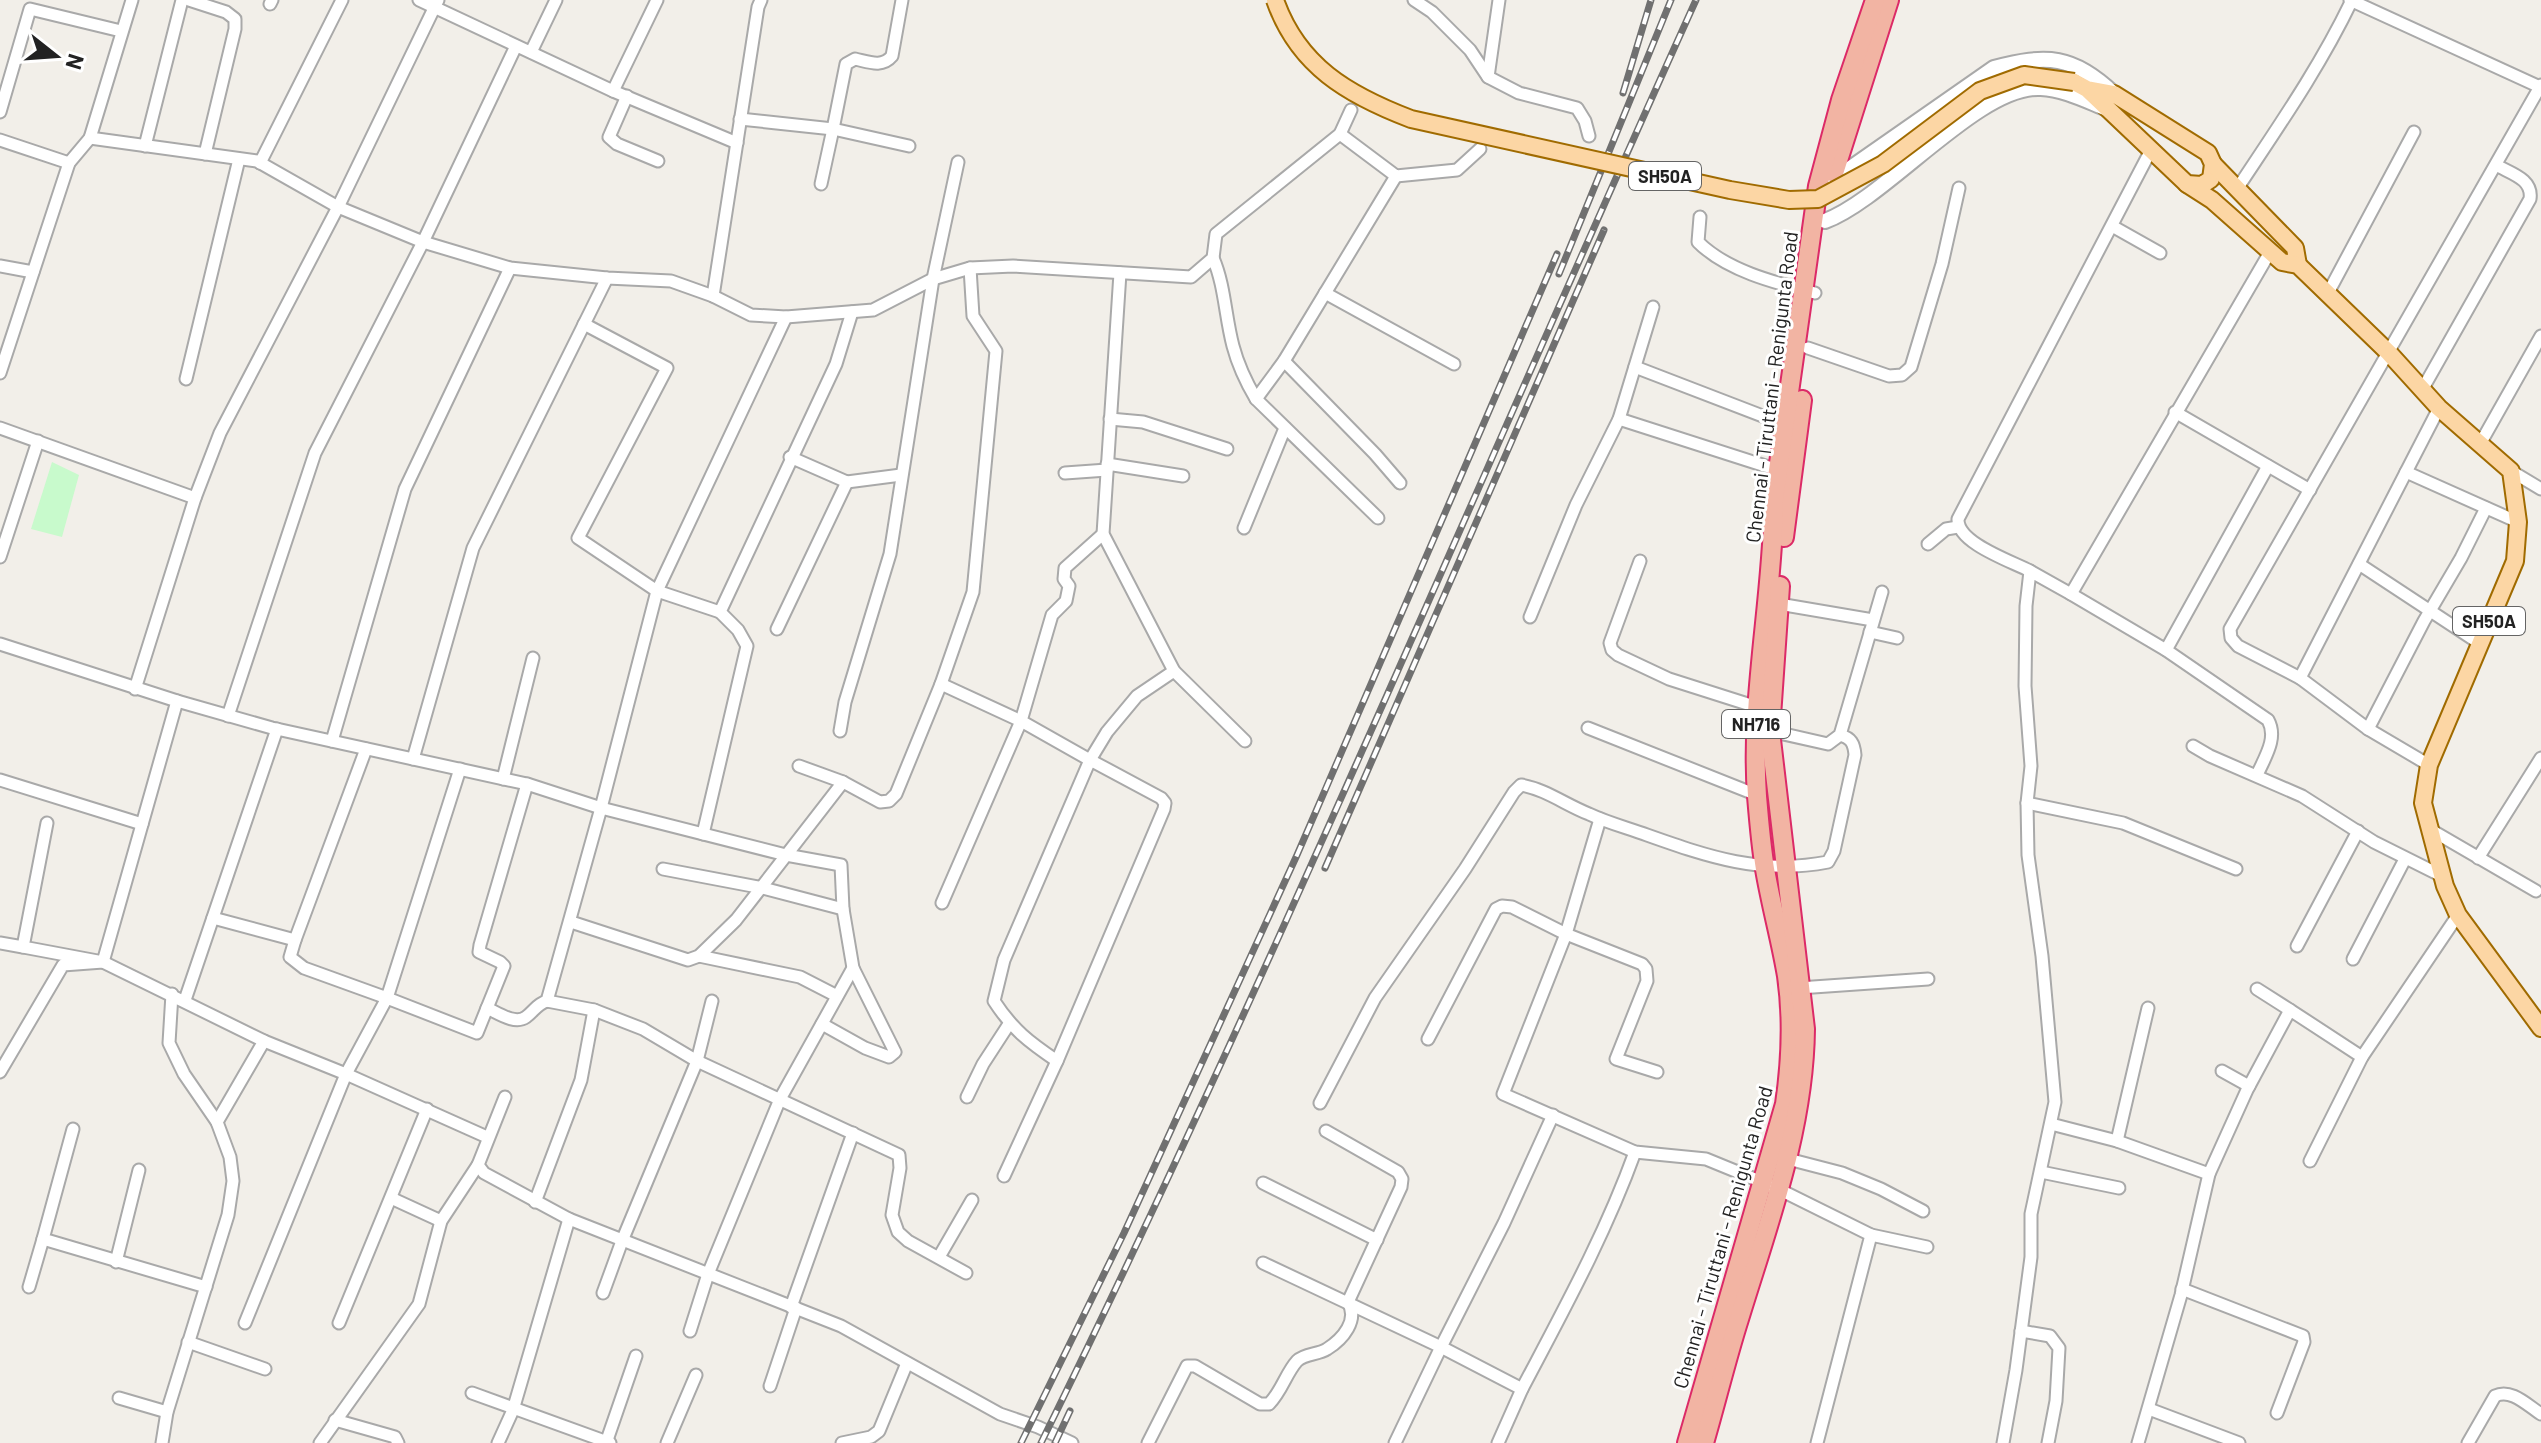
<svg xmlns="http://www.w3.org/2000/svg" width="2541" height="1443" font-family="Barlow,sans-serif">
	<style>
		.park { fill: #c8facc }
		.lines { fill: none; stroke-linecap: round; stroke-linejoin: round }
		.minor-casing { stroke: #a9a9a9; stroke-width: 15 }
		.tertiary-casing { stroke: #a9a9a9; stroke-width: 18 }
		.primary-casing { stroke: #a06b00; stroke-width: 20 }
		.trunk-casing { stroke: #dc2a67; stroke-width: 22 }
		.minor { stroke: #fff; stroke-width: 11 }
		.tertiary { stroke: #fff; stroke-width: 14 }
		.primary { stroke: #fcd6a4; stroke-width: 16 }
		.trunk { stroke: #f2b4a3; stroke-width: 18 }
		.rail-casing { stroke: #707070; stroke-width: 7 }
		.rail { stroke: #fff; stroke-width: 4; stroke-dasharray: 12; stroke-linecap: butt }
		.primary-bridge-casing { stroke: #a06b00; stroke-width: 20; stroke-linecap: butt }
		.primary-bridge { stroke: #fcd6a4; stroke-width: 16 }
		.labels { text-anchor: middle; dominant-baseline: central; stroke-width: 6; stroke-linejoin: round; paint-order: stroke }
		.shield { fill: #fff; stroke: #646464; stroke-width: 2 }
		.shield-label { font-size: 18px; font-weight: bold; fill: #222 }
		.street-label { font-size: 20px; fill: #222; stroke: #fff }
	</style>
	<rect width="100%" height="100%" fill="#f2efe9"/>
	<path class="park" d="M 52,462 L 79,475 L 62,537 L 31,529 Z"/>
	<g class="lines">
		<g class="minor-casing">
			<g id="minor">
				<path d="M 189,0 L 226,12 L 235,19 L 235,29 L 205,154"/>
				<path d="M 419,0 L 613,91 L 737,143"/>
				<path d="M 1414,0 L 1432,12 L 1470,50 L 1488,77 L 1519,93 L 1577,108 L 1585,121 L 1589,136"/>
				<path d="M 2350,0 L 2540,87"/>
				<path d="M 270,4 L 272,0"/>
				<path d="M 531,52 L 556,0"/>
				<path d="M 1488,77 L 1499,0"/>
				<path d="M 613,91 L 657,0"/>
				<path d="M 627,96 L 609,137 L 617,144 L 658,161"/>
				<path d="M 0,112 L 30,9 L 121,31"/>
				<path d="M 740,119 L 833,129 L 846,64 L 855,59 C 869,62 882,68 892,56 L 902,0"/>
				<path d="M 1340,134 L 1396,176 L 1457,170 L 1480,149"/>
				<path d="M 90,138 L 257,161 L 338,207 L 423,242 L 510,268 L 607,278 L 671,281 L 713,296 L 751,315 L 786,317 L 873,310 L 933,279 L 970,268 L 1013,266 L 1191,277 L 1213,258 L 1216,234 L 1340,134 L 1351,110"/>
				<path d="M 0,140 L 69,163"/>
				<path d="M 145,146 L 182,0"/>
				<path d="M 260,163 L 342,0"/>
				<path d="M 821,184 L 833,129 L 909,146"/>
				<path d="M 2237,189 C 2278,127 2320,67 2352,0"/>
				<path d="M 1700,217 L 1698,242 C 1727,271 1776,283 1815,293"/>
				<path d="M 2112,226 L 2160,253"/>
				<path d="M 1213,258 C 1225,286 1225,316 1233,346 C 1238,365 1246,382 1256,399 L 1378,518"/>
				<path d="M 0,266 L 33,272"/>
				<path d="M 1120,273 L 1103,534 L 1174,671 L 1245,741"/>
				<path d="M 1325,293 L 1454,364"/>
				<path d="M 2328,293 L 2414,132"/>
				<path d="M 713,296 L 758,7 L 761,0"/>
				<path d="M 584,324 L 667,368 L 578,538 L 657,591 L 720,612"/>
				<path d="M 1808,348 L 1889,376 L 1902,375 L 1911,367 L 1942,264 L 1959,188"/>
				<path d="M 1284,361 L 1375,454 L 1400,483"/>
				<path d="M 1635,367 L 1786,425"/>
				<path d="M 0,373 L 69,163 L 90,138 L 132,0"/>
				<path d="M 186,379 L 239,159"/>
				<path d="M 2422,390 L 2530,199 C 2533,179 2512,174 2496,165"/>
				<path d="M 1256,399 L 1284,361 L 1396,176"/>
				<path d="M 2175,412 L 2310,490"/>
				<path d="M 1110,419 L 1143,422 L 1227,449"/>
				<path d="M 1619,419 L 1653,307"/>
				<path d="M 0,428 L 195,498"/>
				<path d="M 2480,444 L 2541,336"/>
				<path d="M 790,457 L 847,482 L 901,475"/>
				<path d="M 1107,464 L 1183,476"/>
				<path d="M 2511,471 L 2541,489"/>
				<path d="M 2406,472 L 2518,522"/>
				<path d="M 1065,473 L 1107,470"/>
				<path d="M 1244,528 L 1285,428"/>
				<path d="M 1103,534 L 1065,568 L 1064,579 L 1069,586 L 1066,601 L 1052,615 L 1021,721 L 1090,760 L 1107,732 L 1137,696 L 1174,671"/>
				<path d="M 1928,544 L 1946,529 L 1958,527"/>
				<path d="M 0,557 L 38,441"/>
				<path d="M 1640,561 L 1610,643 L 1612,650 L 1618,655 L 1669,679 L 1757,707"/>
				<path d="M 2359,564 L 2479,643"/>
				<path d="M 2030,571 C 2011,561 1957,543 1958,519 L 2151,150"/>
				<path d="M 2071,594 L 2166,650 L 2268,720 C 2278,738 2265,757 2257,775"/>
				<path d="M 1779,604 L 1873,620"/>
				<path d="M 1530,617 L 1576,505 L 1619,419 L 1778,470"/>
				<path d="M 777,629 L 847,482"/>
				<path d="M 1870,632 L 1897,638"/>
				<path d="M 0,644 L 177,701 L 103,962 L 63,965 L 0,1072"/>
				<path d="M 2166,650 L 2268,466"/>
				<path d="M 2300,678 L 2238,646 L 2231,638 L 2230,629 L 2541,85"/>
				<path d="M 941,684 L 1021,721 L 942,903"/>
				<path d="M 135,689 L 195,498 L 220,433 L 338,207 L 438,0"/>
				<path d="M 177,701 L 272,728 L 527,784 L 601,808 L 786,855 L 841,865 L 843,909 L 853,968 L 895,1052 L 889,1057 L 865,1048 L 822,1024"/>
				<path d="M 228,716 L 315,453 L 423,242 L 516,46"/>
				<path d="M 1588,728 L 1757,795"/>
				<path d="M 2368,729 L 2424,621 L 2461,558 L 2486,508"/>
				<path d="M 1766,730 L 1828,744 L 1840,735 L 1882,592"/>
				<path d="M 840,731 L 845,702 L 890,554 L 933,279 L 958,162"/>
				<path d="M 332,741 L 405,489 L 510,268"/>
				<path d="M 2193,746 L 2210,756 L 2302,796 L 2374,842 L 2442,876"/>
				<path d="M 413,759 L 473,548 L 607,278"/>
				<path d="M 1090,760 L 1161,798 L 1165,803 L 1164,809 L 1057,1061 C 1029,1042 1013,1030 994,1001 L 1004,960 Z"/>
				<path d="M 2429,765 L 2368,729 L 2300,678 L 2439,408"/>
				<path d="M 799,766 L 843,782 L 880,802 L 889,801 L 896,794 L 941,684 L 973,592 L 996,351 L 973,316 L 970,268"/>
				<path d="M 503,779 L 533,658"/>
				<path d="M 0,780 L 142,824"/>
				<path d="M 2027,803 L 2123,823 L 2236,869"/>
				<path d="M 1600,819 L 1566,934 L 1503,1094 L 1635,1152 L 1706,1159 L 1772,1186 L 1871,1235 L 1817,1443"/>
				<path d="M 47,823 L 23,947 L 103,962 L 264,1041 L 346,1074 L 487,1137"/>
				<path d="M 2431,830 L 2536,891"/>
				<path d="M 703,834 L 747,646 L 738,630 L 720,612 L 836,364 L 852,312"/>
				<path d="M 2478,858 L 2541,758"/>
				<path d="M 663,869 L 763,888 L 843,909"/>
				<path d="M 213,918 L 295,940 L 366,749"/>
				<path d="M 571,922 L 688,960 L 699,956 L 736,920 L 843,782"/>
				<path d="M 295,940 L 290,957 L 304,968 L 387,998 L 460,769"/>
				<path d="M 0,943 L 23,947"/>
				<path d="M 2297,946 L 2358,831"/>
				<path d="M 699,956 L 800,977 L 837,996"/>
				<path d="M 2353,959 L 2405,859"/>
				<path d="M 1799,988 L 1928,979"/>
				<path d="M 2257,989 L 2290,1010"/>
				<path d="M 185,1000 L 277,729"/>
				<path d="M 487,1008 C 498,1013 515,1025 526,1017 C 534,1011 537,1004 547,1001 L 601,808 L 657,591 L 786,317"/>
				<path d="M 594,1010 L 643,1029 L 697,1061 L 899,1155 L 900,1168 L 892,1215 L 898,1232 L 908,1241 L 966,1273"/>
				<path d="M 1428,1039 L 1496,909 L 1502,906 L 1512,907 L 1566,934 L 1642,964 L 1646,969 L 1647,981 L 1616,1059 L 1657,1072"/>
				<path d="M 2222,1071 L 2249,1086"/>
				<path d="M 505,1097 L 478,1165 L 484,1173 L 569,1219 L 841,1326 L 1000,1414 L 1038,1427 L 1072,1443"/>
				<path d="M 967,1097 L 983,1064 L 1009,1024"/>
				<path d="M 1320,1103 L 1375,998 L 1465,869 L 1514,792 L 1521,785 C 1545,789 1566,805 1589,814 C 1608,823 1628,828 1647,835 C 1709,857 1761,875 1828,862 L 1834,851 L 1855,755 C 1854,743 1851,738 1840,735"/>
				<path d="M 1553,1115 L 1504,1223 L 1441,1347 L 1522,1389 C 1563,1311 1605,1235 1635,1152"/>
				<path d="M 217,1122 L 264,1041"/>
				<path d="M 2051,1124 L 2117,1141 L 2209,1174"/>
				<path d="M 73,1129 L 43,1239 L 206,1287"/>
				<path d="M 2117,1141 L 2148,1008"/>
				<path d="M 1788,1159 L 1842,1173 L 1881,1189 L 1923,1211"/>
				<path d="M 2310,1161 L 2362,1057 L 2458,915"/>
				<path d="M 2041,1172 L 2119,1188"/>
				<path d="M 1004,1176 L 1057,1061"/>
				<path d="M 1263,1183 L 1377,1240"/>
				<path d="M 391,1198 L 441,1221"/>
				<path d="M 535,1202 L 581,1080 L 594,1010 L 547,1001"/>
				<path d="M 1871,1235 L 1927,1247"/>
				<path d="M 939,1257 L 972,1200"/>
				<path d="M 116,1262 L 139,1170"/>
				<path d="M 1263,1263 L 1441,1347 L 1395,1443"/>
				<path d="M 29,1287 L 43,1239"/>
				<path d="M 2182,1289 L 2303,1336 L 2304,1342 L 2277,1413"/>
				<path d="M 603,1293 L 622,1241 L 697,1061 L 712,1001"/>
				<path d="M 791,1307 L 853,1133"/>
				<path d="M 245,1323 L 346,1074 L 387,998 L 477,1033 L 504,966 L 500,962 L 479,952 L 480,945 L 527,784"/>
				<path d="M 339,1323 L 427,1109"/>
				<path d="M 690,1331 L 708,1274 L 780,1099 L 853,968"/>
				<path d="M 2021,1331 L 2050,1336 L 2059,1348 L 2056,1401 L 2048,1443"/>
				<path d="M 188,1342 L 265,1369"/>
				<path d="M 770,1386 L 796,1308"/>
				<path d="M 472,1393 L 610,1443"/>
				<path d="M 119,1398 L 167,1412"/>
				<path d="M 2149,1409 L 2239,1443"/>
				<path d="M 335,1420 L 395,1437 L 398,1443"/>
				<path d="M 162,1443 L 167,1412 L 228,1215 L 233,1181 L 230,1157 L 217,1122 L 184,1074 L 169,1043 L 172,994"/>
				<path d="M 320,1443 L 419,1304 L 441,1221 L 478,1165"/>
				<path d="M 498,1443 L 513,1410 L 569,1219"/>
				<path d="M 606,1443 L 636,1356"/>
				<path d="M 667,1443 L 696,1375"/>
				<path d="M 842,1443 L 871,1437 L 879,1431 L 907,1363"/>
				<path d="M 1148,1443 L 1187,1366 L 1195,1366 L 1260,1404 L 1269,1404 C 1282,1391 1286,1373 1297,1361 C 1305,1353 1318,1355 1327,1349 C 1343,1339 1359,1320 1348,1302 L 1401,1187 L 1402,1179 L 1398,1172 L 1326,1131"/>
				<path d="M 1498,1443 L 1522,1389"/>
				<path d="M 2003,1443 L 2016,1370 L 2031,1257 L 2031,1214 L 2055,1102 L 2042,956 L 2028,855 L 2027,803 L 2031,766 L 2025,686 L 2026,606 L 2030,571 L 2071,594 L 2270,252"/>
				<path d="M 2138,1443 L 2181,1295 L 2209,1174 L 2247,1090 L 2290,1010 L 2362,1057"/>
				<path d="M 2468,1443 L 2495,1396 C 2511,1388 2527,1405 2541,1414"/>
			</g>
		</g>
		<g class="tertiary-casing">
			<g id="tertiary">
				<path d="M 1832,181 L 1994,68 C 2047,54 2073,55 2114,94"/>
				<path d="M 1825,221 C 1887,198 1979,84 2041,88 C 2063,89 2085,100 2105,108"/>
			</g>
		</g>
		<g class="primary-casing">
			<g id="primary">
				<path d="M 2074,82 L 2087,89 L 2114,94 L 2208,153 L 2213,164 L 2211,179 L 2202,185 L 2187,184 L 2087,89"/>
				<path d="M 2213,164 L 2295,248 L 2298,265"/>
				<path d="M 2187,184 L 2212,200 L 2282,262 L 2298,265 L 2389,353 L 2439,408 L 2511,471 L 2518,522 L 2515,561 L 2429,765 L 2423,803 L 2445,886 L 2458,915 L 2541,1028"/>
			</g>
		</g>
		<g class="trunk-casing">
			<g id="trunk">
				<path d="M 1834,173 L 1889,0"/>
				<path d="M 1784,537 L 1802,400"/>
				<path d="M 1687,1443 L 1785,1104 C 1791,1063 1793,1018 1787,976 C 1781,940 1771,905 1765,869 C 1761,845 1759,820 1757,796 C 1750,696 1773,599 1774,499 L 1818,186 L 1841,100 L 1875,0"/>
				<path d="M 1704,1443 C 1716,1402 1726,1360 1739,1319 C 1768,1224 1804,1130 1805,1029 L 1770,731 L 1780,586"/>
			</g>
		</g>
		<use href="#minor" class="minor"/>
		<use href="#tertiary" class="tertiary"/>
		<use href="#primary" class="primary"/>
		<use href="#trunk" class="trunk"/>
		<g class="rail-casing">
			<g id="rail">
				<path d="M 1623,93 L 1651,0"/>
				<path d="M 1559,274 L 1671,0"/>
				<path d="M 1325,868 L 1604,230"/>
				<path d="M 1021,1443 L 1124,1233 L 1297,855 L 1557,254"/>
				<path d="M 1041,1443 C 1274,969 1478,481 1696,0"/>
				<path d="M 1055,1443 L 1070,1411"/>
			</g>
		</g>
		<use href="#rail" class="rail"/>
		<g class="primary-bridge-casing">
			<path id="primary-bridge" d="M 1275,0 C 1298,66 1348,95 1411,119 L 1730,190 L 1789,200 L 1818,199 L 1883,164 L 1980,91 L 2024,75 L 2074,82"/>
		</g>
		<use href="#primary-bridge" class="primary-bridge"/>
	</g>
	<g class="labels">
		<g class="shield">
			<rect x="1629" y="162" width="72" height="28" rx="6"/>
			<rect x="2453" y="607" width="72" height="28" rx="6"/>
			<rect x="1722" y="710" width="68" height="28" rx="6"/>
		</g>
		<g class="shield-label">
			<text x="1665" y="176">SH50A</text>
			<text x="2489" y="621">SH50A</text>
			<text x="1756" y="724">NH716</text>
		</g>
		<g class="street-label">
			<text transform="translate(1771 387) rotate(-83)">Chennai - Tiruttani - Renigunta Road</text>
			<text transform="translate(1722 1237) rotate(-74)">Chennai - Tiruttani - Renigunta Road</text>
		</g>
	</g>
	<g transform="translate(56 56) rotate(107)" stroke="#ffffff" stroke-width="6" paint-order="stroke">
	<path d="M0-6L14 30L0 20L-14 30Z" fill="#222222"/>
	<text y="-12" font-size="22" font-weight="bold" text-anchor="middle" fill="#222222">N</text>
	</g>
</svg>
